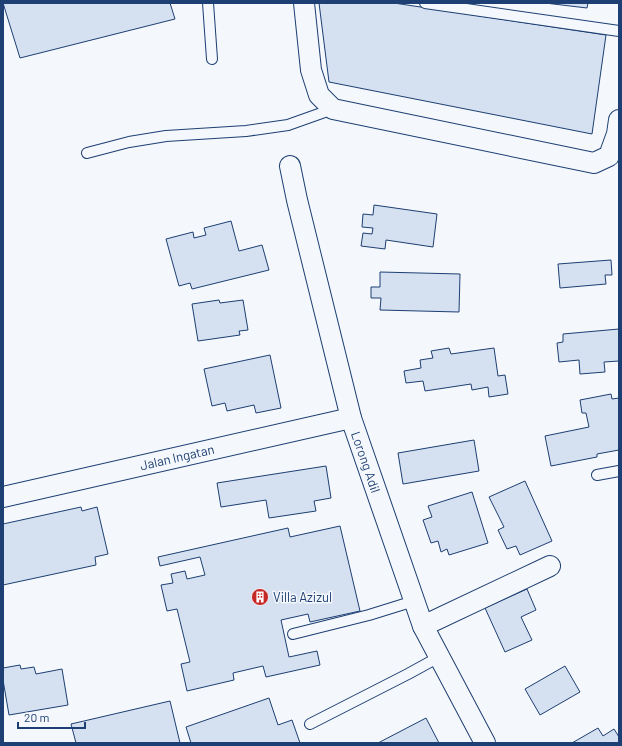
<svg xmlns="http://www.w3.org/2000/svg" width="622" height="746" font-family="Barlow,sans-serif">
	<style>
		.building { fill: #d5e0f0; stroke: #1d3f73 }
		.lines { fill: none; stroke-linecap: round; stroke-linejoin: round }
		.service-casing { stroke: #1d3f73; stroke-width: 12 }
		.minor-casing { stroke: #1d3f73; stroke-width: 22 }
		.service { stroke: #f4f7fb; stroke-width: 10 }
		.minor { stroke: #f4f7fb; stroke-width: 20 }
		.labels { text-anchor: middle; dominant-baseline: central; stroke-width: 3; stroke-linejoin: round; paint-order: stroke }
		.street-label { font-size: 13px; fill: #1d3f73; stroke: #f4f7fb }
		.poi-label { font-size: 13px; fill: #1d3f73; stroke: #f4f7fb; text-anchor: start }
	</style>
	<rect width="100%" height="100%" fill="#f4f7fb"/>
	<g class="building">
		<path d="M 3,3 L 170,3 L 175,19 L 20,58 Z"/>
		<path d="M 319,3 L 394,3 L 606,35 L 592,134 L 329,82 Z"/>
		<path d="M 545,3 L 588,3 L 587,8 Z"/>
		<path d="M 374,205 L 437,214 L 433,247 L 386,240 L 385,249 L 361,246 L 363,233 L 372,234 L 373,228 L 362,227 L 363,214 L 373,215 Z"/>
		<path d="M 231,221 L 239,251 L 262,245 L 269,270 L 192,289 L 190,283 L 179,286 L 166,239 L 193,232 L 194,238 L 206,235 L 204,228 Z"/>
		<path d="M 611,260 L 612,275 L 605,275 L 606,284 L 560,288 L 558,264 Z"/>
		<path d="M 380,272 L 460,274 L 459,312 L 380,310 L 381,298 L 371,298 L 371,287 L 380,287 Z"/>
		<path d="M 219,300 L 220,303 L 243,300 L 248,330 L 239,331 L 240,335 L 198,341 L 192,304 Z"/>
		<path d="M 619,329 L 619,361 L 604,362 L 605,372 L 580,374 L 579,360 L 559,362 L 557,343 L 563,342 L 563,334 Z"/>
		<path d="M 449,348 L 451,354 L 494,348 L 498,376 L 505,375 L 508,394 L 489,397 L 488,387 L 472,390 L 471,384 L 425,391 L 423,381 L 406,383 L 404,371 L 421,368 L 420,360 L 433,358 L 431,351 Z"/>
		<path d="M 270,355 L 281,408 L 256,413 L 254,405 L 227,411 L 225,403 L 212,406 L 204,369 Z"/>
		<path d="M 611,394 L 612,399 L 619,398 L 619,450 L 597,454 L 597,457 L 551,466 L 545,436 L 589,427 L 586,413 L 582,413 L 580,400 Z"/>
		<path d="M 474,440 L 479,471 L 403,484 L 398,453 Z"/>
		<path d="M 326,466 L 331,498 L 314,501 L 316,511 L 269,518 L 266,500 L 221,507 L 217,483 Z"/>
		<path d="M 525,481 L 552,541 L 520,555 L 516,546 L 507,549 L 498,530 L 504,527 L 489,497 Z"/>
		<path d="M 472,492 L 488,543 L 449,555 L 447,549 L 441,552 L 438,541 L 431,543 L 423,520 L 432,517 L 428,506 Z"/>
		<path d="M 81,507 L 82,511 L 97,507 L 108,554 L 95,557 L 96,565 L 3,585 L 3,524 Z"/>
		<path d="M 340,526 L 360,611 L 310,622 L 308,614 L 281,620 L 289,657 L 317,651 L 320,665 L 266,677 L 263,666 L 233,673 L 234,680 L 187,691 L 181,664 L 190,662 L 177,609 L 167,611 L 161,585 L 173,583 L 171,574 L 185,571 L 187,579 L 205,575 L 200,557 L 160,566 L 158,557 L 288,528 L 290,537 Z"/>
		<path d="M 527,589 L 536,610 L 521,617 L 532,640 L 505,652 L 485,608 Z"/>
		<path d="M 20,665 L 21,669 L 34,667 L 36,674 L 62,669 L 68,705 L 9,715 L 3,680 L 3,668 Z"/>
		<path d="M 565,666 L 580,692 L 540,715 L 525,689 Z"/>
		<path d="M 269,698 L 278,725 L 292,720 L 300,743 L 191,743 L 186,727 Z"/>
		<path d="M 170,701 L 180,743 L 76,743 L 71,724 Z"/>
		<path d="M 426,718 L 439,743 L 378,743 Z"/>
		<path d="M 598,728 L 603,736 L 614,729 L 619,737 L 619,743 L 572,743 Z"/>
	</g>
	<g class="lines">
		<g class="service-casing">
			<g id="service">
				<path d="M 208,3 L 212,59"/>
				<path d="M 425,3 L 619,31"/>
				<path d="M 87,153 L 129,142 L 166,136 L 246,131 L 288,125 L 333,109"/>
				<path d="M 597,475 L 619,471"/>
				<path d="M 293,634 L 369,615 L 414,601"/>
				<path d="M 310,724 L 408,674 L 439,657"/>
			</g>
		</g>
		<g class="minor-casing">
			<g id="minor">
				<path d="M 304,3 L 311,70 L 319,95 L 333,109 L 594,163 L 609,156 L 617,134 L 619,120"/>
				<path d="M 290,166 L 297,200 L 351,418 L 423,626 L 485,743"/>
				<path d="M 3,497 L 351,418"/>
				<path d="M 423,626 L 550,566"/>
			</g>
		</g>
		<use href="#service" class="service"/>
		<use href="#minor" class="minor"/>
	</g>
	<defs>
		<g id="building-disc" transform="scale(0.9)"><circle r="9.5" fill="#c62828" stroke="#f4f7fb"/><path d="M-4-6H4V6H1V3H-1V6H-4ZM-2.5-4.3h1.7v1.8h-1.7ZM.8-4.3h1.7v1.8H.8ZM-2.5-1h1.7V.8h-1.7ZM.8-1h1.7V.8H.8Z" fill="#fff"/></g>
	</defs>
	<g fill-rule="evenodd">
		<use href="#building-disc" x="260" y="597"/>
	</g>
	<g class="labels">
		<g class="street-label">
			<text transform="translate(177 457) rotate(-13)">Jalan Ingatan</text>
			<text transform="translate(366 462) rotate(71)">Lorong Adil</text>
		</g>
		<g class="poi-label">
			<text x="273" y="597">Villa Azizul</text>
		</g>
	</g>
	<rect width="622" height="746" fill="none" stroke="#1d3f73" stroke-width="8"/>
	<path d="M18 722v6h67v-6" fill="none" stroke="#1d3f73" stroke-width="2"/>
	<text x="24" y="722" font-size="12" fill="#1d3f73" stroke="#f4f7fb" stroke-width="3" paint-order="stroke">20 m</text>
</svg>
